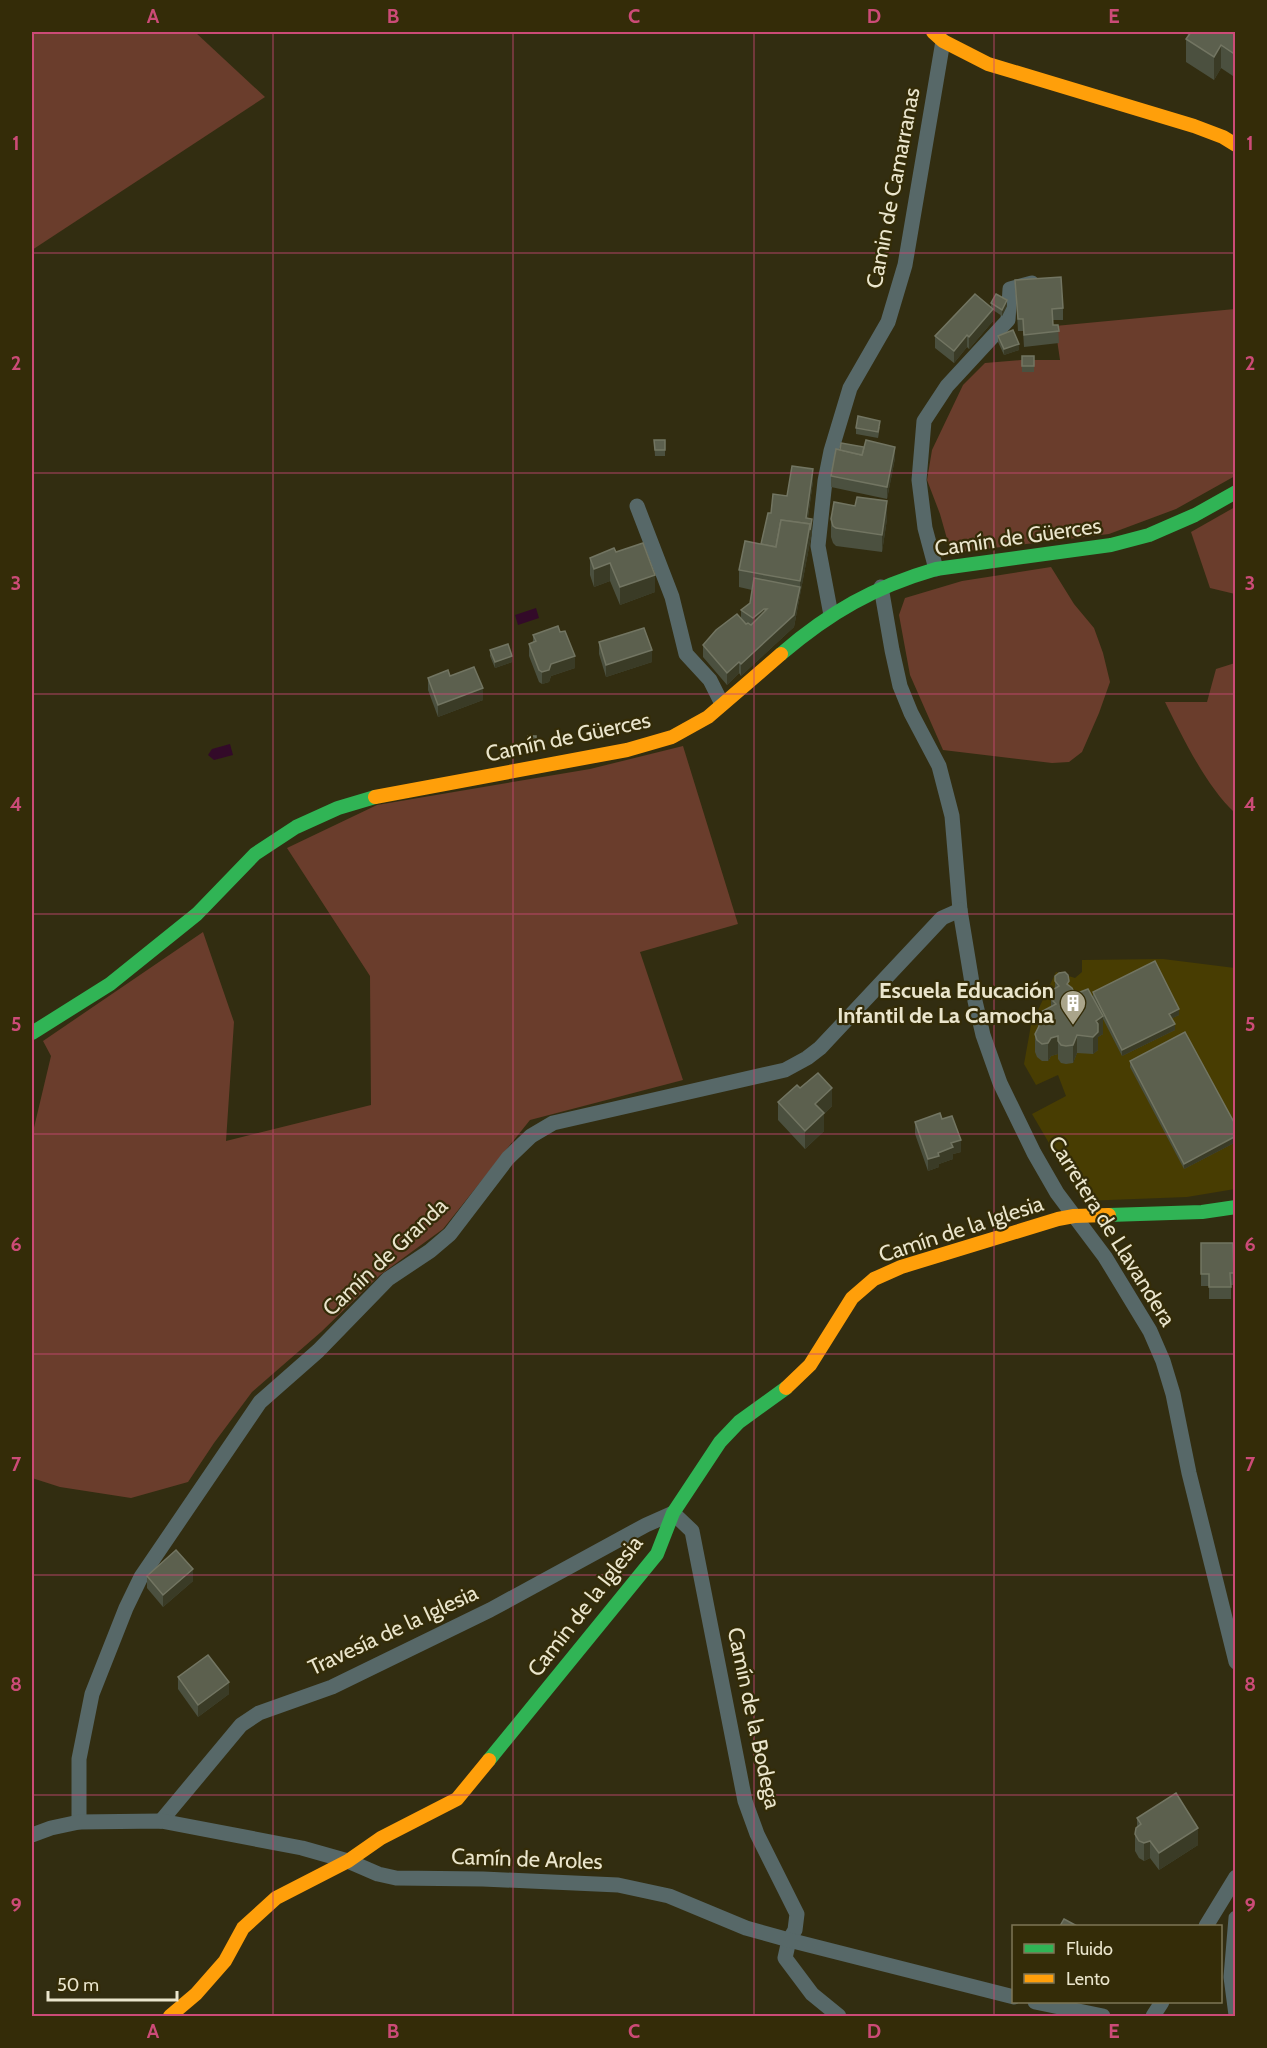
<svg xmlns="http://www.w3.org/2000/svg" width="1267" height="2048" font-family="Cabin,sans-serif">
	<style>
		.built { fill: #483d02 }
		.green { fill: #6a3d2c }
		.water { fill: #330a29 }
		.lines { fill: none; stroke-linecap: round; stroke-linejoin: round }
		.street { stroke: #576868; stroke-width: 15 }
		.fast { stroke: #30b455; stroke-width: 14 }
		.slow { stroke: #ff9f0a; stroke-width: 14 }
		.wall { fill: #4b503f }
		.shaded-wall { fill: #3a3b26 }
		.building { fill: #5c604e; stroke: #727562; stroke-width: 1.5 }
		.grid { fill: none; stroke: #cc4b77; stroke-width: 1.5; stroke-opacity: 0.55 }
		.labels { text-anchor: middle; dominant-baseline: central; stroke-width: 4.5; stroke-linejoin: round; paint-order: stroke }
		.street-label { font-size: 22px; fill: #eae5cc; stroke: #342c08 }
		.poi-label { font-size: 22px; font-weight: bold; fill: #eae5cc; stroke: #342c08; text-anchor: end }
		.neatline { fill: none; stroke: #cc4b77; stroke-width: 2 }
		.grid-label { font-size: 20px; text-anchor: middle; font-weight: bold; fill: #cc4b77 }
	</style>
	<rect width="100%" height="100%" fill="#322d11"/>
	<path class="built" d="M 1163,959 L 1235,968 L 1235,1189 L 1187,1197 L 1083,1201 L 1032,1114 L 1066,1096 L 1058,1075 L 1036,1085 L 1024,1064 L 1031,1025 L 1056,972 L 1075,978 L 1082,972 L 1082,960 Z"/>
	<g class="green">
		<path d="M 32,32 L 195,32 L 265,97 L 32,250 Z"/>
		<path d="M 1235,309 L 1235,476 L 1176,509 L 1109,534 L 951,553 L 940,514 L 927,480 L 932,450 L 963,385 L 985,363 L 1021,360 L 1060,360 L 1055,326 Z"/>
		<path d="M 1235,507 L 1235,594 L 1210,588 L 1191,532 Z"/>
		<path d="M 1051,567 L 1074,604 L 1094,628 L 1103,653 L 1110,682 L 1099,713 L 1082,752 L 1069,762 L 1052,763 L 943,750 L 910,675 L 899,615 L 905,598 L 962,581 Z"/>
		<path d="M 1235,663 L 1236,663 L 1235,813 C 1206,786 1183,738 1165,702 L 1207,702 L 1216,669 Z"/>
		<path d="M 683,746 L 738,924 L 640,952 L 683,1080 L 530,1120 L 443,1229 L 380,1275 L 321,1332 L 252,1392 L 214,1443 L 188,1482 L 131,1498 L 60,1487 L 32,1478 L 32,1136 L 51,1056 L 43,1041 L 203,932 L 234,1022 L 226,1141 L 371,1105 L 370,976 L 287,848 L 377,805 L 590,769 Z"/>
	</g>
	<g class="water">
		<path d="M 536,608 L 539,618 L 518,625 L 515,615 Z"/>
		<path d="M 230,744 L 233,755 L 214,760 L 208,755 L 212,749 Z"/>
	</g>
	<g class="lines">
		<g class="street">
			<path d="M 637,506 L 672,597 L 686,654 L 710,680 L 722,704"/>
			<path d="M 936,569 L 925,528 L 919,480 L 924,421 L 947,386 L 1008,320 L 1010,289 L 1032,283"/>
			<path d="M 881,587 L 892,650 L 900,686 L 911,713 L 939,766 L 952,816 L 960,910 L 975,1001 L 983,1035 L 1000,1083 L 1034,1153 L 1057,1193 L 1105,1257 L 1150,1331 L 1163,1361 L 1173,1394 L 1189,1473 L 1236,1662"/>
			<path d="M 831,615 L 818,546 L 825,481 L 831,451 L 850,388 L 888,322 L 905,265 L 943,41"/>
			<path d="M 161,1821 L 241,1725 L 259,1713 L 332,1687 L 490,1610 L 646,1525 L 673,1513 L 692,1531 L 745,1801 L 757,1834 L 797,1914 L 795,1930 L 789,1940 L 785,1958 L 812,1994 L 839,2016"/>
			<path d="M 79,1822 L 79,1759 L 92,1694 L 126,1608 L 141,1577 L 260,1402 L 318,1351 L 388,1279 L 430,1251 L 450,1234 L 508,1158 L 531,1136 L 553,1123 L 785,1070 L 807,1058 L 820,1048 L 942,918 L 960,910"/>
			<path d="M 32,1835 L 51,1828 L 79,1822 L 161,1821 L 302,1848 L 348,1861 L 378,1874 L 396,1878 L 483,1879 L 618,1885 L 669,1896 L 746,1928 L 789,1940 L 1014,1997"/>
			<path d="M 1236,1918 L 1231,1977 L 1236,2015"/>
			<path d="M 1206,1926 L 1236,1877"/>
			<path d="M 1035,2002 L 1103,2016"/>
			<path d="M 1153,2016 L 1162,2002"/>
		</g>
		<g class="fast">
			<path d="M 781,654 C 830,612 874,587 936,569 L 1111,545 L 1149,535 L 1195,515 L 1236,492"/>
			<path d="M 32,1033 L 110,984 L 197,914 L 255,854 L 296,827 L 338,808 L 375,797"/>
			<path d="M 1109,1215 L 1202,1212 L 1236,1207"/>
			<path d="M 489,1760 L 657,1554 L 673,1513 L 720,1442 L 739,1422 L 786,1388"/>
		</g>
		<g class="slow">
			<path d="M 933,32 L 943,41 L 988,64 L 1194,126 L 1223,137 L 1236,145"/>
			<path d="M 375,797 L 627,750 L 672,737 L 708,717 L 781,654"/>
			<path d="M 786,1388 L 810,1365 L 852,1298 L 874,1279 L 901,1267 L 1058,1219 L 1074,1216 L 1109,1215"/>
			<path d="M 170,2016 L 196,1994 L 225,1961 L 243,1928 L 276,1898 L 348,1861 L 381,1838 L 457,1799 L 489,1760"/>
		</g>
	</g>
	<g class="wall">
		<path d="M 1183,32 L 1236,32 L 1236,78 L 1221,68 L 1214,80 L 1186,62 L 1186,39 L 1189,35 Z"/>
		<path d="M 1015,280 L 1063,308 L 1063,320 L 1053,320 L 1053,325 L 1058,325 L 1059,343 L 1024,347 L 1023,331 L 1018,331 Z"/>
		<path d="M 991,303 L 1007,306 L 1002,316 L 993,310 L 993,321 L 969,349 L 967,347 L 954,363 L 935,348 L 935,336 L 991,308 Z"/>
		<path d="M 998,336 L 1019,350 L 1004,355 L 998,342 Z"/>
		<rect x="1022" y="356" width="12" height="16"/>
		<path d="M 880,427 L 878,438 L 856,434 L 856,428 Z"/>
		<path d="M 654,440 L 665,440 L 665,456 L 655,456 Z"/>
		<path d="M 895,458 L 887,499 L 831,487 L 831,476 Z"/>
		<path d="M 813,481 L 808,518 L 812,531 L 794,627 L 741,676 L 739,673 L 727,685 L 703,657 L 703,645 L 741,618 L 741,610 L 750,603 L 752,590 L 739,587 L 739,570 L 761,544 L 771,513 L 787,496 Z"/>
		<path d="M 831,519 L 887,519 L 882,552 L 836,546 L 833,543 L 831,537 Z"/>
		<path d="M 616,552 L 655,592 L 620,605 L 610,581 L 594,587 L 590,575 L 590,558 Z"/>
		<path d="M 560,632 L 575,668 L 551,676 L 549,682 L 542,684 L 539,682 L 529,656 L 529,644 L 533,642 L 533,635 Z"/>
		<path d="M 599,642 L 652,662 L 606,677 L 599,654 Z"/>
		<path d="M 490,650 L 512,662 L 495,668 L 490,656 Z"/>
		<path d="M 450,676 L 483,700 L 438,717 L 428,690 L 428,678 Z"/>
		<path d="M 528,736 L 536,736 L 536,750 L 528,751 Z"/>
		<path d="M 1055,976 L 1069,986 L 1075,994 L 1093,998 L 1093,992 L 1179,1015 L 1172,1018 L 1175,1030 L 1122,1056 L 1103,1019 L 1103,1034 L 1098,1037 L 1098,1050 L 1093,1054 L 1077,1053 L 1073,1063 L 1066,1064 L 1061,1063 L 1058,1059 L 1058,1054 L 1051,1056 L 1048,1061 L 1042,1061 L 1037,1057 L 1035,1052 L 1035,1034 L 1038,1029 L 1038,1019 L 1039,1018 L 1039,1013 L 1051,1007 L 1051,994 L 1055,988 Z"/>
		<path d="M 1130,1061 L 1236,1126 L 1236,1142 L 1184,1169 L 1130,1067 Z"/>
		<path d="M 800,1088 L 832,1106 L 824,1114 L 824,1131 L 805,1149 L 778,1120 L 778,1102 Z"/>
		<path d="M 942,1119 L 961,1152 L 953,1154 L 953,1159 L 939,1164 L 939,1167 L 928,1171 L 915,1134 L 915,1122 Z"/>
		<path d="M 1201,1243 L 1233,1243 L 1234,1285 L 1231,1285 L 1231,1299 L 1209,1299 L 1209,1286 L 1201,1286 Z"/>
		<path d="M 147,1576 L 193,1581 L 163,1607 L 147,1588 Z"/>
		<path d="M 178,1677 L 229,1694 L 198,1717 L 178,1689 Z"/>
		<path d="M 1137,1818 L 1198,1845 L 1159,1870 L 1150,1858 L 1144,1861 L 1139,1858 L 1135,1851 L 1135,1834 L 1137,1827 Z"/>
	</g>
	<g class="shaded-wall">
		<path d="M 1221,45 L 1221,68 L 1214,80 L 1214,57 Z"/>
		<path d="M 1007,300 L 1007,306 L 1002,316 L 1002,310 Z"/>
		<path d="M 993,309 L 993,321 L 969,349 L 969,337 Z"/>
		<path d="M 967,335 L 967,347 L 954,363 L 954,351 Z"/>
		<path d="M 1019,344 L 1019,350 L 1004,355 L 1004,349 Z"/>
		<path d="M 895,447 L 895,458 L 887,499 L 887,487 Z"/>
		<path d="M 813,469 L 813,481 L 806,530 L 806,518 Z"/>
		<path d="M 887,501 L 887,519 L 882,552 L 882,535 Z"/>
		<path d="M 812,519 L 812,531 L 810,542 L 794,627 L 741,676 L 741,664 L 800,587 L 800,581 Z"/>
		<path d="M 610,563 L 610,581 L 594,587 L 594,569 Z"/>
		<path d="M 655,575 L 655,592 L 620,605 L 620,587 Z"/>
		<path d="M 764,609 L 764,620 L 753,630 L 753,618 Z"/>
		<path d="M 652,650 L 652,662 L 606,677 L 606,665 Z"/>
		<path d="M 512,656 L 512,662 L 495,668 L 495,662 Z"/>
		<path d="M 575,656 L 575,668 L 551,676 L 549,682 L 542,684 L 542,672 L 551,664 Z"/>
		<path d="M 739,662 L 739,673 L 727,685 L 727,673 Z"/>
		<path d="M 483,688 L 483,700 L 438,717 L 438,705 Z"/>
		<path d="M 1179,1009 L 1179,1015 L 1169,1020 L 1169,1014 Z"/>
		<path d="M 1103,1016 L 1103,1034 L 1098,1037 L 1098,1050 L 1093,1054 L 1093,1037 L 1096,1021 Z"/>
		<path d="M 1175,1024 L 1175,1030 L 1122,1056 L 1122,1050 Z"/>
		<path d="M 1077,1035 L 1077,1053 L 1073,1063 L 1073,1045 Z"/>
		<path d="M 1058,1036 L 1058,1054 L 1051,1056 L 1048,1061 L 1048,1043 L 1051,1038 Z"/>
		<path d="M 832,1088 L 832,1106 L 824,1114 L 824,1131 L 805,1149 L 805,1131 L 815,1104 Z"/>
		<path d="M 1236,1136 L 1236,1142 L 1184,1169 L 1184,1164 Z"/>
		<path d="M 961,1140 L 961,1152 L 953,1154 L 953,1159 L 939,1164 L 939,1167 L 928,1171 L 928,1159 L 951,1143 Z"/>
		<path d="M 193,1569 L 193,1581 L 163,1607 L 163,1595 Z"/>
		<path d="M 229,1682 L 229,1694 L 198,1717 L 198,1705 Z"/>
		<path d="M 1198,1828 L 1198,1845 L 1159,1870 L 1159,1853 Z"/>
		<path d="M 1150,1841 L 1150,1858 L 1144,1861 L 1144,1843 Z"/>
	</g>
	<g class="building">
		<path d="M 1191,32 L 1236,32 L 1236,55 L 1221,45 L 1214,57 L 1186,39 Z"/>
		<path d="M 1061,277 L 1063,308 L 1052,309 L 1053,325 L 1058,325 L 1059,331 L 1024,335 L 1023,319 L 1018,319 L 1015,280 Z"/>
		<path d="M 975,294 L 993,309 L 969,337 L 967,335 L 954,351 L 935,336 Z"/>
		<path d="M 996,294 L 1007,300 L 1002,310 L 991,303 Z"/>
		<path d="M 1013,330 L 1019,344 L 1004,349 L 998,336 Z"/>
		<rect x="1022" y="356" width="12" height="10"/>
		<path d="M 858,416 L 880,421 L 878,432 L 856,428 Z"/>
		<path d="M 654,440 L 665,440 L 665,450 L 655,450 Z"/>
		<path d="M 866,440 L 895,447 L 887,487 L 831,476 L 836,449 L 862,455 Z"/>
		<path d="M 841,443 L 864,447 L 862,455 L 840,450 Z"/>
		<path d="M 792,466 L 813,469 L 806,518 L 812,519 L 810,530 L 810,524 L 781,520 L 776,547 L 761,544 L 768,513 L 771,513 L 773,494 L 787,496 Z"/>
		<path d="M 857,497 L 887,501 L 882,535 L 836,528 L 833,526 L 831,519 L 834,502 L 855,506 Z"/>
		<path d="M 781,520 L 810,524 L 800,581 L 739,570 L 745,541 L 776,547 Z"/>
		<path d="M 643,543 L 655,575 L 620,587 L 610,563 L 594,569 L 590,558 L 614,548 L 616,552 Z"/>
		<path d="M 754,578 L 800,587 L 794,615 L 741,664 L 739,662 L 727,673 L 703,645 L 716,630 L 737,614 L 746,624 L 748,623 L 751,625 L 767,609 L 764,609 L 753,618 L 741,610 L 750,603 Z"/>
		<path d="M 558,626 L 560,632 L 565,631 L 575,656 L 551,664 L 549,670 L 542,672 L 539,670 L 529,644 L 536,641 L 533,635 Z"/>
		<path d="M 644,628 L 652,650 L 606,665 L 599,642 Z"/>
		<path d="M 508,644 L 512,656 L 495,662 L 490,650 Z"/>
		<path d="M 474,667 L 483,688 L 438,705 L 428,678 L 448,670 L 450,676 Z"/>
		<path d="M 528,736 L 536,736 L 536,744 L 528,745 Z"/>
		<path d="M 1155,961 L 1179,1009 L 1169,1014 L 1175,1024 L 1122,1050 L 1093,992 Z"/>
		<path d="M 1065,972 L 1068,975 L 1069,981 L 1067,984 L 1072,988 L 1075,994 L 1088,989 L 1103,1016 L 1096,1021 L 1098,1024 L 1098,1032 L 1093,1037 L 1077,1035 L 1073,1045 L 1066,1046 L 1061,1045 L 1058,1041 L 1058,1036 L 1051,1038 L 1048,1043 L 1042,1044 L 1037,1040 L 1035,1034 L 1040,1024 L 1038,1019 L 1041,1016 L 1039,1013 L 1056,1004 L 1051,999 L 1051,994 L 1054,989 L 1059,986 L 1055,981 L 1055,976 L 1059,973 Z"/>
		<path d="M 1185,1032 L 1236,1126 L 1236,1136 L 1184,1164 L 1130,1061 Z"/>
		<path d="M 818,1073 L 832,1088 L 815,1104 L 824,1113 L 805,1131 L 778,1102 L 797,1085 L 800,1088 Z"/>
		<path d="M 940,1113 L 942,1119 L 952,1116 L 961,1140 L 951,1143 L 953,1147 L 938,1153 L 939,1156 L 928,1159 L 915,1122 Z"/>
		<path d="M 1201,1243 L 1233,1243 L 1234,1273 L 1230,1273 L 1231,1287 L 1209,1287 L 1209,1274 L 1201,1274 Z"/>
		<path d="M 176,1550 L 193,1569 L 163,1595 L 147,1576 Z"/>
		<path d="M 208,1655 L 229,1682 L 198,1705 L 178,1677 Z"/>
		<path d="M 1176,1793 L 1198,1828 L 1159,1853 L 1150,1841 L 1144,1843 L 1139,1841 L 1135,1834 L 1136,1828 L 1141,1824 L 1137,1818 Z"/>
		<path d="M 1064,1919 L 1077,1926 L 1060,1926 Z"/>
	</g>
	<path class="grid" d="M 273,32 L 273,2016M 513,32 L 513,2016M 754,32 L 754,2016M 994,32 L 994,2016M 32,253 L 1236,253M 32,473 L 1236,473M 32,694 L 1236,694M 32,914 L 1236,914M 32,1134 L 1236,1134M 32,1354 L 1236,1354M 32,1575 L 1236,1575M 32,1795 L 1236,1795"/>
	<defs>
		<g id="building-pin" transform="scale(1.35)"><path d="M0 17L-7.5 6A9.5 9.5 0 1 1 7.5 6Z" fill="#aaa58b" stroke="#342c08"/><path d="M-4-6H4V6H1V3H-1V6H-4ZM-2.5-4.3h1.7v1.8h-1.7ZM.8-4.3h1.7v1.8H.8ZM-2.5-1h1.7V.8h-1.7ZM.8-1h1.7V.8H.8Z" fill="#fff"/></g>
	</defs>
	<g fill-rule="evenodd">
		<use href="#building-pin" x="1073" y="1003"/>
	</g>
	<g class="labels">
		<g class="street-label">
			<text transform="translate(893 188) rotate(-79)">Camin de Camarranas</text>
			<text transform="translate(1018 537) rotate(-8)">Camín de Güerces</text>
			<text transform="translate(568 737) rotate(-12)">Camín de Güerces</text>
			<text transform="translate(961 1229) rotate(-18)">Camín de la Iglesia</text>
			<text transform="translate(1112 1231) rotate(58)">Carretera de Llavandera</text>
			<text transform="translate(385 1257) rotate(-43)">Camín de Granda</text>
			<text transform="translate(585 1606) rotate(-52)">Camín de la Iglesia</text>
			<text transform="translate(393 1630) rotate(-25)">Travesía de la Iglesia</text>
			<text transform="translate(754 1718) rotate(78)">Camín de la Bodega</text>
			<text transform="translate(527 1859) rotate(2)">Camín de Aroles</text>
		</g>
		<g class="poi-label">
			<text x="1054" y="990">Escuela Educación<tspan x="1054" dy="25">Infantil de La Camocha</tspan></text>
		</g>
	</g>
	<rect width="1267" height="2048" fill="none" stroke="#342c08" stroke-width="66"/>
	<rect x="1012" y="1925" width="210" height="78" fill="#342c08" stroke="#7d7656" stroke-width="1.5"/>
	<rect x="1024" y="1944" width="30" height="9" fill="#30b455" stroke="#7d7656" stroke-width="1.5"/>
	<text x="1066" y="1955" font-size="18" fill="#eae5cc">Fluido</text>
	<rect x="1024" y="1974" width="30" height="9" fill="#ff9f0a" stroke="#7d7656" stroke-width="1.5"/>
	<text x="1066" y="1985" font-size="18" fill="#eae5cc">Lento</text>
	<path d="M48 1991v9h129v-9" fill="none" stroke="#eae5cc" stroke-width="3"/>
	<text x="57" y="1991" font-size="18" fill="#eae5cc" stroke="#342c08" stroke-width="4.5" paint-order="stroke">50 m</text>
	<rect x="33" y="33" width="1201" height="1982" class="neatline"/>
	<g class="grid-label">
		<text x="153" y="23">A</text>
		<text x="393" y="23">B</text>
		<text x="634" y="23">C</text>
		<text x="874" y="23">D</text>
		<text x="1114" y="23">E</text>
		<text x="16" y="150">1</text>
		<text x="1250" y="150">1</text>
		<text x="16" y="370">2</text>
		<text x="1250" y="370">2</text>
		<text x="16" y="590">3</text>
		<text x="1250" y="590">3</text>
		<text x="16" y="811">4</text>
		<text x="1250" y="811">4</text>
		<text x="16" y="1031">5</text>
		<text x="1250" y="1031">5</text>
		<text x="16" y="1251">6</text>
		<text x="1250" y="1251">6</text>
		<text x="16" y="1471">7</text>
		<text x="1250" y="1471">7</text>
		<text x="16" y="1691">8</text>
		<text x="1250" y="1691">8</text>
		<text x="16" y="1912">9</text>
		<text x="1250" y="1912">9</text>
		<text x="153" y="2038">A</text>
		<text x="393" y="2038">B</text>
		<text x="634" y="2038">C</text>
		<text x="874" y="2038">D</text>
		<text x="1114" y="2038">E</text>
	</g>
</svg>
